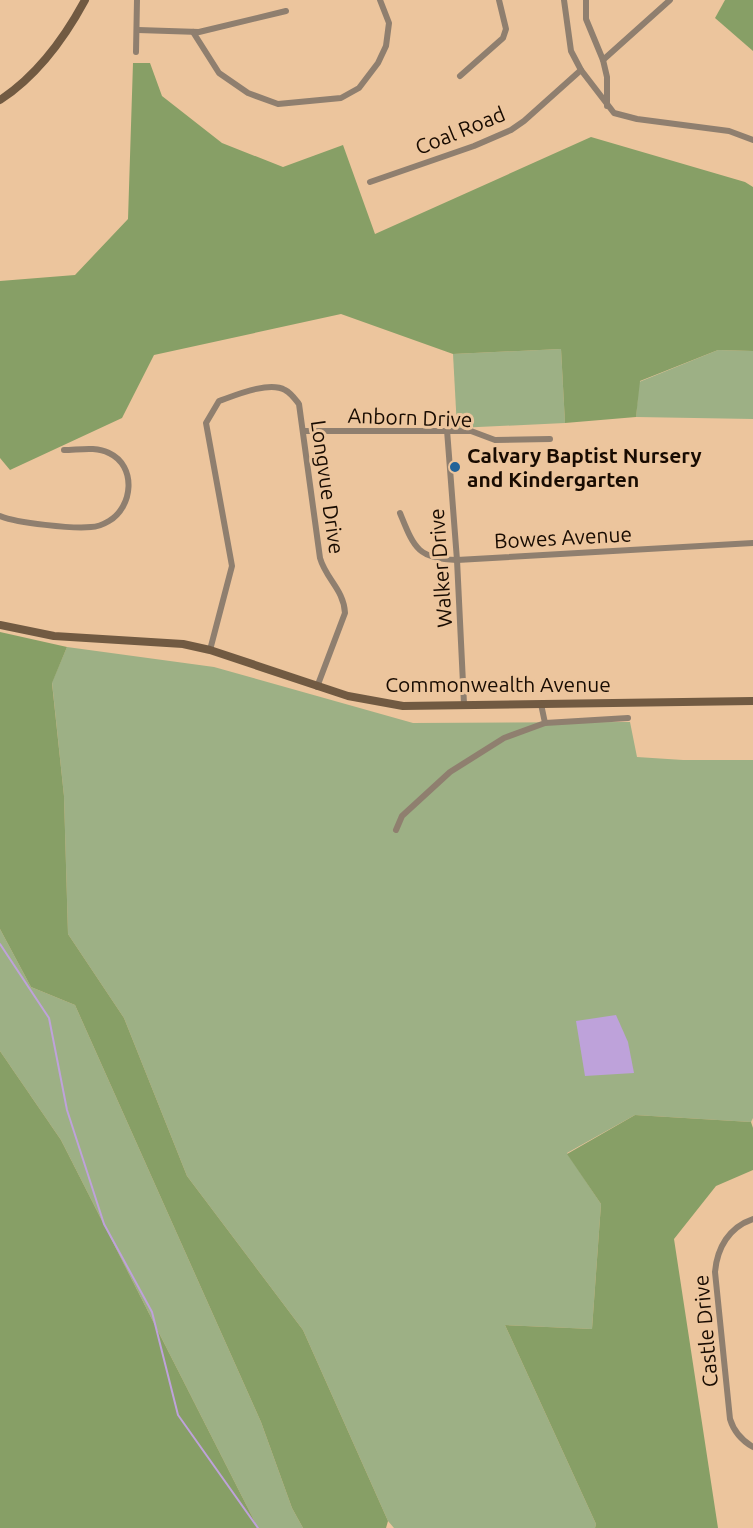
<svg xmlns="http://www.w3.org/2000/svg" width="753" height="1528" font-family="Ubuntu,sans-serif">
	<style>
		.green { fill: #9db085 }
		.forest { fill: #879f66 }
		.water { fill: #bea2da }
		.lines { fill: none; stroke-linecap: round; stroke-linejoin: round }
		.stream { stroke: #bea2da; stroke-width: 2 }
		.street { stroke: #8f7f6f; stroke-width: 6 }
		.secondary { stroke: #715a42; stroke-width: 8 }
		.poi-dot { fill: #226399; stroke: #ecc59d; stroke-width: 2 }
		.labels { text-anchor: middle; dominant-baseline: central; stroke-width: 6; stroke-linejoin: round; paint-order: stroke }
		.street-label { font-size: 21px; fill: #180b01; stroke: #ecc59d }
		.poi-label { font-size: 21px; font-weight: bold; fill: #180b01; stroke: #ecc59d; text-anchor: start }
	</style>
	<rect width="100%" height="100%" fill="#ecc59d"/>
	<g class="green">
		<path d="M 561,349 L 565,423 L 457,428 L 453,354 Z"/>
		<path d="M 718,350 L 753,351 L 753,419 L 636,417 L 639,382 Z"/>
		<path d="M 67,647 L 214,667 L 413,723 L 630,722 L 637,757 L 683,760 L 753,760 L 753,1118 L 751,1122 L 635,1115 L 567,1153 L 601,1204 L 592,1329 L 505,1325 L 596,1524 L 595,1528 L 394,1528 L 388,1521 L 303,1330 L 187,1176 L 124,1018 L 68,934 L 64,796 L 52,682 Z"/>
		<path d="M 0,929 L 31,987 L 75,1005 L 261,1422 L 292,1508 L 303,1528 L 258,1528 L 61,1140 L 0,1051 Z"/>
	</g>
	<g class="forest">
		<path d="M 725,0 L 753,0 L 753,51 L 715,18 Z"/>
		<path d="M 133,63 L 150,63 L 162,96 L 222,143 L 283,167 L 343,145 L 375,234 L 591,137 L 745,182 L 753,187 L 753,351 L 718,350 L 640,381 L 636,417 L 565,423 L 561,349 L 453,354 L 341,314 L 154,355 L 122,418 L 10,470 L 0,458 L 0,281 L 75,275 L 128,219 Z"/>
		<path d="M 0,632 L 67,647 L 52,683 L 64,796 L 68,934 L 124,1018 L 187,1176 L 303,1330 L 388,1521 L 386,1528 L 303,1528 L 292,1508 L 261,1422 L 75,1005 L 31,987 L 0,929 Z"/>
		<path d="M 0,1051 L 61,1140 L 258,1528 L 0,1528 Z"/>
		<path d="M 635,1115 L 751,1122 L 753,1128 L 753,1170 L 716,1186 L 674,1239 L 718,1528 L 595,1528 L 596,1524 L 505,1325 L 592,1329 L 601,1204 L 567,1154 Z"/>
	</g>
	<path class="water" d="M 616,1015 L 628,1042 L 634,1073 L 585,1076 L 576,1021 Z"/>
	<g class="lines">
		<path class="stream" d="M 0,944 L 49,1018 L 67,1110 L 104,1224 L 152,1312 L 178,1415 L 258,1528"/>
		<g class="street">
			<path d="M 564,0 L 571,51 L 581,70 L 614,113 L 637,119 L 729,131 L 753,140"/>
			<path d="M 586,0 L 586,19 L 603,60 L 607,77 L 607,106"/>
			<path d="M 138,30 L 199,32 L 286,11"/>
			<path d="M 193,32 L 219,73 L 248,93 L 278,104 L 341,98 L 359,88 L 378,63 L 386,46 L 389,23 L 380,0"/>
			<path d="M 136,52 L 137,0"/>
			<path d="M 603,60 L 670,0"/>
			<path d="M 460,76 L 503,38 L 506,29 L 499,0"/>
			<path d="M 370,182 L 474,146 L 511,130 L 524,121 L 581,70"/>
			<path d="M 447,430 L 457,560 L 464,704"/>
			<path d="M 304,431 L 471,431 L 495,440 L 550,439"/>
			<path d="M 400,513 C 414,547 417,559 457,560 L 753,543"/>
			<path d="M 0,516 C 17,523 73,529 91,527 C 97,527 104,524 109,521 C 133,507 137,466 109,453 C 96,446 78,450 64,450"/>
			<path d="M 210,650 L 232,566 L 206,423 L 219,401 C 236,395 269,381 285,390 C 291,393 295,399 299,404 L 320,558 C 326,579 344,590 345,613 L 317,687"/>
			<path d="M 545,723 L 628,718"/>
			<path d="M 396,830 L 402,816 L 450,772 L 504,738 L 545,723 L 541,704"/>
			<path d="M 753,1219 C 729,1227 717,1248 715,1272 L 730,1419 C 734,1432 741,1440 753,1447"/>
		</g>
		<g class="secondary">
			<path d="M 0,100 C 38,75 64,39 85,0"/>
			<path d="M 0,625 L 54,636 L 183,644 L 210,650 L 348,696 L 403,706 L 753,701"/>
		</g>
	</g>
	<circle class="poi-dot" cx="455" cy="467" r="6"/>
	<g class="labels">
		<g class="street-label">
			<text transform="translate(460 130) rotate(-22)">Coal Road</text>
			<text transform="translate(410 417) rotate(2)">Anborn Drive</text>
			<text transform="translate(328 487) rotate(82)">Longvue Drive</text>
			<text transform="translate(563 537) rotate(-3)">Bowes Avenue</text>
			<text transform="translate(440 568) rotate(-94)">Walker Drive</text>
			<text x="498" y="684">Commonwealth Avenue</text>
			<text transform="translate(705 1331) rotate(-95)">Castle Drive</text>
		</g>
		<g class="poi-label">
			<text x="467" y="455">Calvary Baptist Nursery<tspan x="467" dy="24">and Kindergarten</tspan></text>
		</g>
	</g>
</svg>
